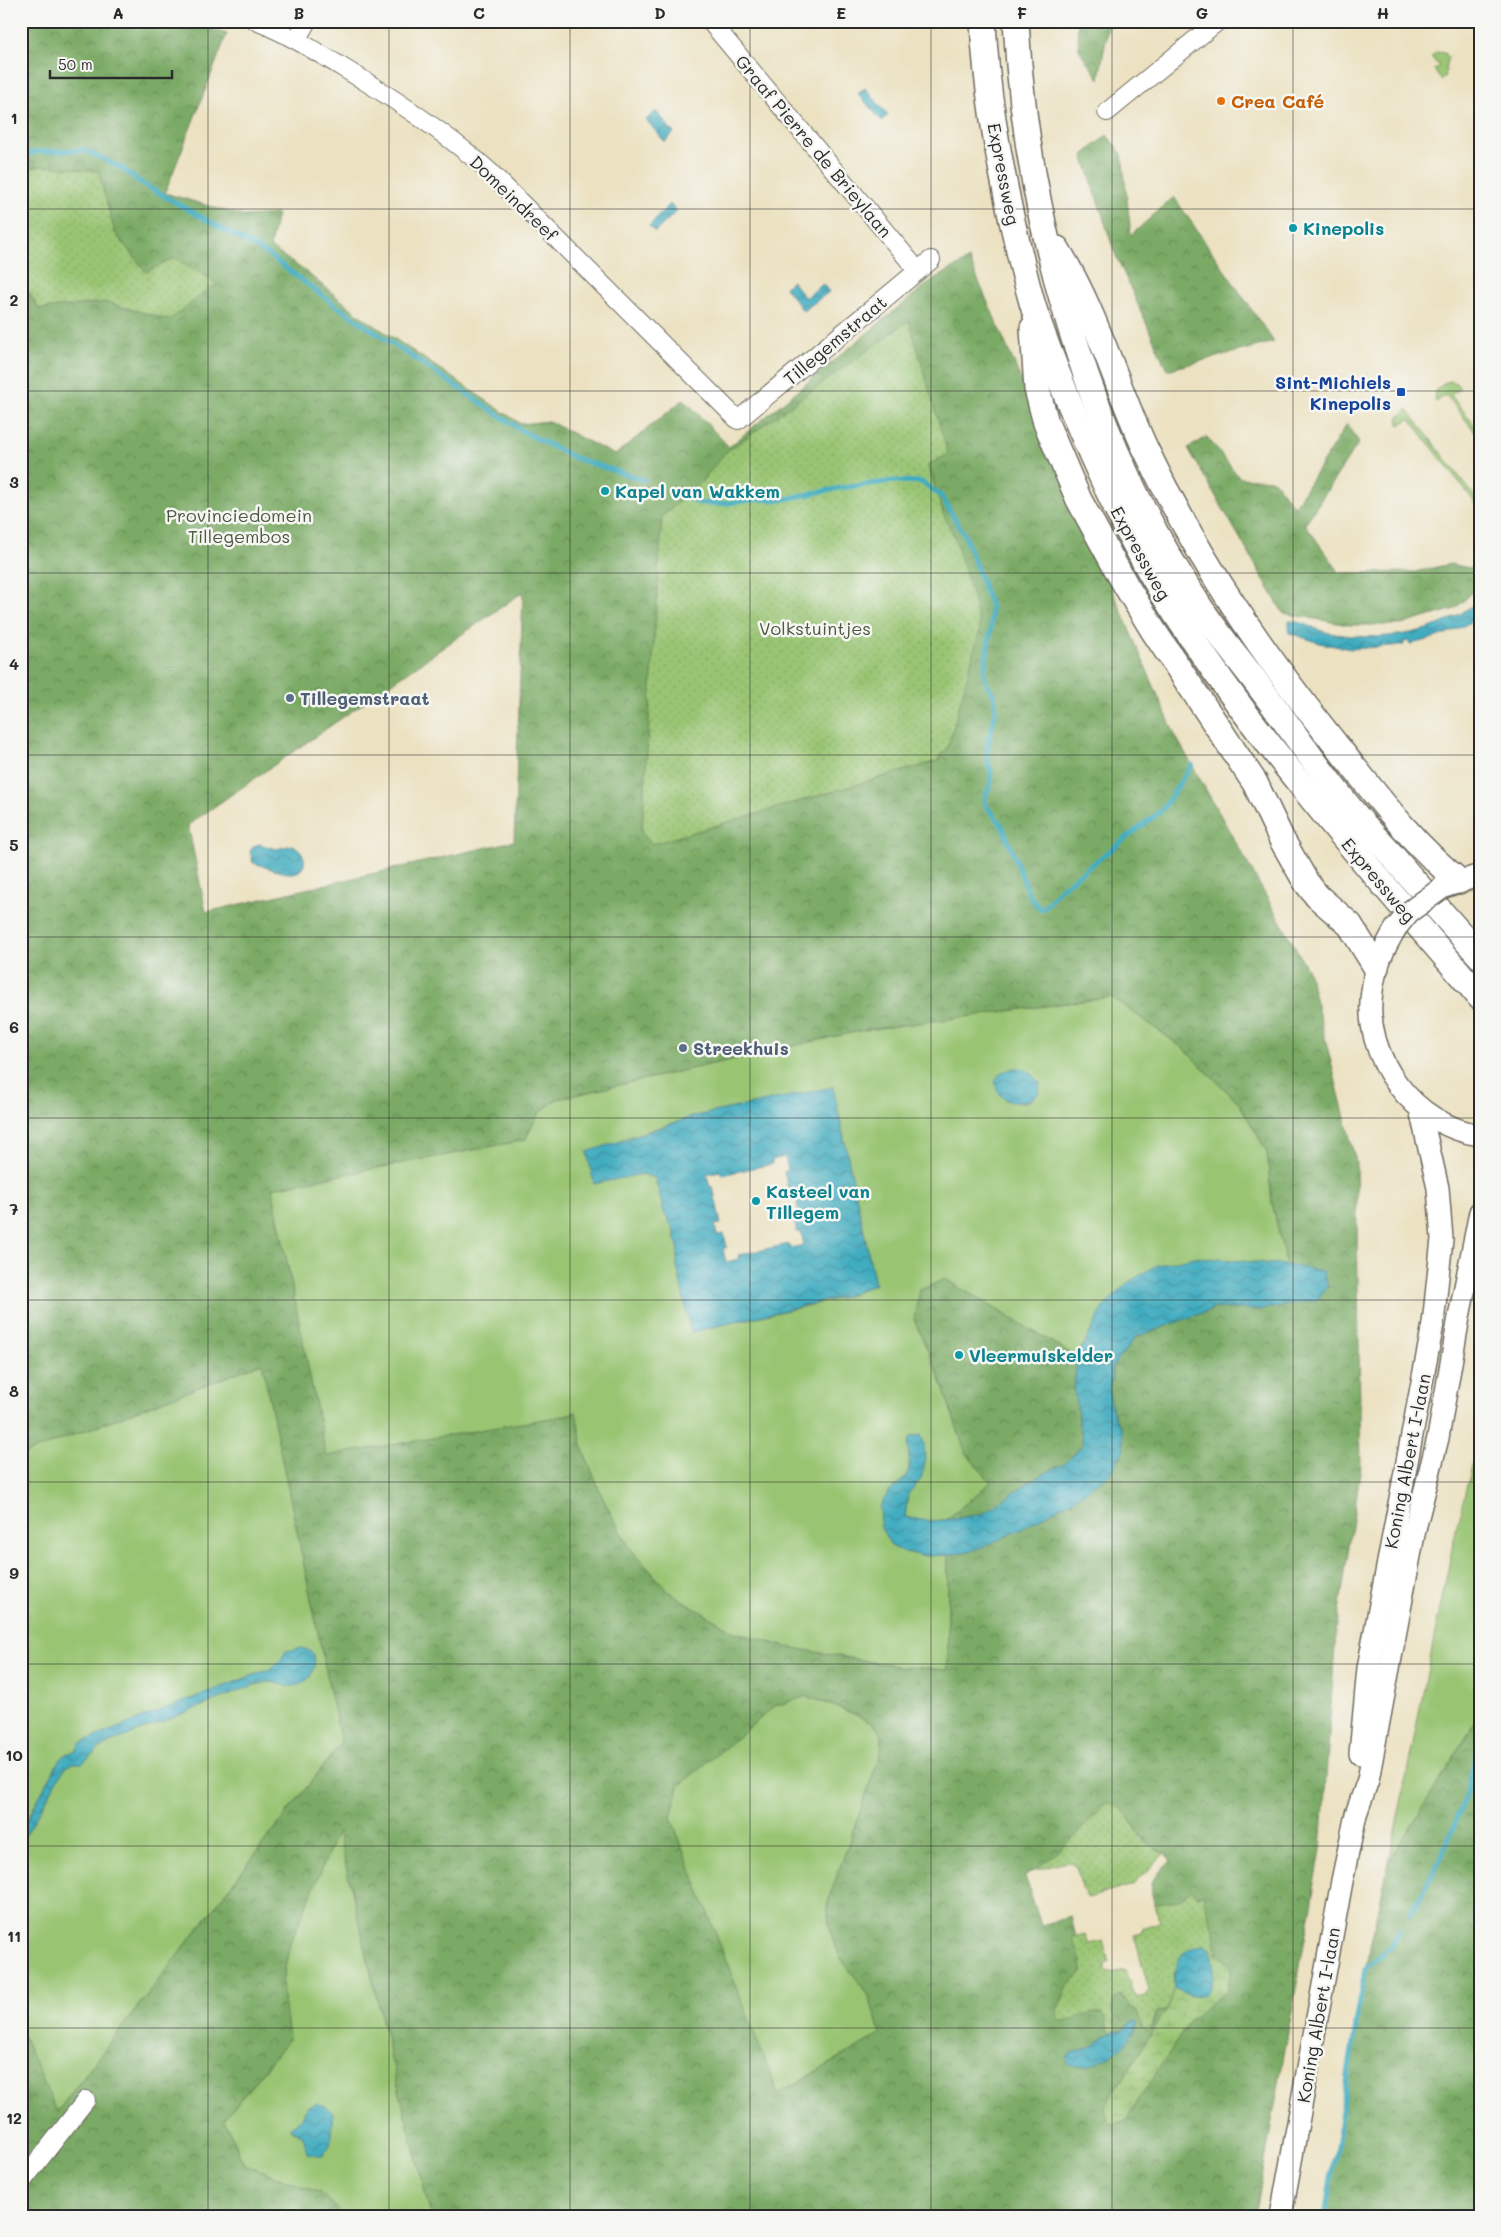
<svg xmlns="http://www.w3.org/2000/svg" width="1501" height="2237" font-family="Mali,sans-serif">
	<style>
		.grass { fill: #99c573; stroke: #62784f; fill-rule: evenodd }
		.forest { fill: url(#forest-crowns); stroke: #526a48; fill-rule: evenodd }
		.wetland { fill: url(#wetland-marsh); stroke: #62784f }
		.park { fill: url(#park-dots); stroke: #62784f }
		.water { fill: url(#water-waves); stroke: #366c76; fill-rule: evenodd }
		.lines { fill: none; stroke-linecap: round; stroke-linejoin: round }
		.stream { stroke: #41acc0; stroke-width: 5 }
		.minor-casing { stroke: #6f6b60; stroke-width: 20 }
		.major-casing { stroke: #6f6b60; stroke-width: 24 }
		.highway-casing { stroke: #6f6b60; stroke-width: 28 }
		.minor { stroke: #fff; stroke-width: 18 }
		.major { stroke: #fff; stroke-width: 21 }
		.highway { stroke: #fff; stroke-width: 25 }
		.major-bridge-casing { stroke: #6f6b60; stroke-width: 24; stroke-linecap: butt }
		.major-bridge { stroke: #fff; stroke-width: 21 }
		.grid { fill: none; stroke: #2b2b2b; stroke-width: 1; stroke-opacity: 0.55 }
		.food-dot { fill: #e8710a; stroke: #f6f6f2; stroke-width: 2 }
		.culture-dot { fill: #0f9aa8; stroke: #f6f6f2; stroke-width: 2 }
		.transit-dot { fill: #1a4fb4; stroke: #f6f6f2; stroke-width: 2 }
		.service-dot { fill: #5c6f8a; stroke: #f6f6f2; stroke-width: 2 }
		.labels { text-anchor: middle; dominant-baseline: central; stroke-width: 5; stroke-linejoin: round; paint-order: stroke }
		.food-label { font-size: 18px; font-weight: bold; fill: #c56008; stroke: #f6f6f2; text-anchor: start }
		.street-label { font-size: 18px; fill: #2b2b2b; stroke: #f6f6f2 }
		.culture-label { font-size: 18px; font-weight: bold; fill: #0d838f; stroke: #f6f6f2; text-anchor: start }
		.transit-label { font-size: 18px; font-weight: bold; fill: #164399; stroke: #f6f6f2; text-anchor: end }
		.park-label { font-size: 18px; fill: #4c5941; stroke: #f6f6f2 }
		.service-label { font-size: 18px; font-weight: bold; fill: #4e5e75; stroke: #f6f6f2; text-anchor: start }
		.neatline { fill: none; stroke: #2b2b2b; stroke-width: 2 }
		.grid-label { font-size: 16px; text-anchor: middle; font-weight: bold; fill: #2b2b2b }
	</style>
	<defs>
		<pattern id="forest-crowns" width="20" height="18" patternUnits="userSpaceOnUse" patternTransform="scale(1.25)"><rect width="20" height="18" fill="#7aaa65"/><path d="M2 6a3 3 0 1 1 6 0M12 15a3 3 0 1 1 6 0" fill="none" stroke="#648b53"/></pattern>
		<pattern id="wetland-marsh" width="20" height="14" patternUnits="userSpaceOnUse" patternTransform="scale(1.25)"><rect width="20" height="14" fill="#99c573"/><path d="M1 5h8M5 5V1M11 12h8M15 12V8" fill="none" stroke="#84a964"/></pattern>
		<pattern id="park-dots" width="8" height="8" patternUnits="userSpaceOnUse" patternTransform="scale(1.25)"><rect width="8" height="8" fill="#99c573"/><path d="M2 2h.1M6 6h.1" fill="none" stroke="#84a964" stroke-width="1.8" stroke-linecap="round"/></pattern>
		<pattern id="water-waves" width="16" height="10" patternUnits="userSpaceOnUse" patternTransform="scale(1.25)"><rect width="16" height="10" fill="#41acc0"/><path d="M0 5q4-4 8 0t8 0" fill="none" stroke="#378c9c"/></pattern>
	</defs>
	<rect width="100%" height="100%" fill="#f6f6f2"/>
	<filter id="ink" filterUnits="userSpaceOnUse"><feTurbulence type="fractalNoise" baseFrequency=".02" numOctaves="2"/><feDisplacementMap in="SourceGraphic" scale="10" xChannelSelector="R" yChannelSelector="G"/><feConvolveMatrix kernelMatrix="1 2 1 2 8 2 1 2 1" color-interpolation-filters="sRGB"/></filter>
	<filter id="wash" filterUnits="userSpaceOnUse"><feTurbulence type="fractalNoise" baseFrequency=".0096" numOctaves="4" result="noise"/><feDisplacementMap in="SourceGraphic" scale="20" xChannelSelector="R" yChannelSelector="G"/><feGaussianBlur stdDeviation="1.12" result="paint"/><feColorMatrix in="noise" values="0 0 0 0 0 0 0 0 0 0 0 0 0 0 0 0 0 1.4 0 .05"/><feComposite in="paint" operator="in"/></filter>
	<g filter="url(#wash)">
		<rect width="100%" height="100%" fill="#ece2c2"/>
		<g class="grass">
			<path d="M 1437,52 L 1444,53 L 1448,57 L 1445,77 L 1442,80 L 1434,70 L 1439,66 L 1431,57 Z"/>
			<path d="M 1451,381 L 1456,383 L 1460,388 L 1451,395 L 1480,432 L 1480,438 L 1446,395 L 1436,402 L 1434,396 L 1436,390 L 1446,382 Z"/>
			<path d="M 1407,409 L 1480,503 L 1480,509 L 1410,419 L 1399,425 L 1398,418 Z"/>
			<path d="M 1112,997 L 1183,1048 L 1239,1103 L 1267,1152 L 1272,1202 L 1286,1265 L 1195,1257 L 1089,1336 L 1077,1357 L 945,1279 L 914,1319 L 939,1376 L 966,1454 L 991,1482 L 946,1520 L 927,1521 L 905,1517 L 908,1494 L 921,1479 L 921,1435 L 911,1437 C 905,1450 913,1464 906,1476 C 902,1483 893,1488 888,1493 L 925,1556 L 948,1555 L 948,1670 L 895,1666 L 787,1647 L 734,1632 L 669,1592 L 629,1547 L 604,1501 L 583,1450 L 575,1412 L 563,1416 L 326,1457 L 272,1188 L 525,1140 L 539,1113 L 557,1099 L 859,1031 ZM 1025,1069 L 1040,1083 L 1032,1100 L 1021,1103 L 1005,1100 ZM 833,1087 L 875,1284 L 846,1297 L 691,1332 L 677,1266 L 678,1247 L 674,1231 L 664,1212 L 655,1178 L 642,1174 L 622,1139 L 695,1116 Z"/>
			<path d="M 262,1363 L 341,1743 L 56,2113 L 21,2031 L 21,1843 L 64,1769 L 73,1763 L 82,1763 L 104,1745 L 254,1685 L 270,1682 L 294,1686 L 286,1651 L 280,1661 L 270,1669 L 182,1702 L 80,1743 L 76,1751 L 66,1754 L 60,1759 L 21,1831 L 21,1455 Z"/>
			<path d="M 1480,1433 L 1480,1715 L 1389,1862 L 1456,1529 Z"/>
			<path d="M 806,1696 C 823,1703 877,1718 882,1736 C 883,1741 881,1749 880,1755 L 828,1901 C 827,1923 832,1944 844,1963 C 851,1972 859,1981 865,1991 C 872,2004 877,2020 880,2034 L 777,2094 L 671,1818 L 679,1786 L 775,1706 Z"/>
			<path d="M 338,1831 L 392,2062 L 431,2216 L 344,2216 L 320,2193 L 244,2164 L 224,2120 L 289,2039 L 282,1983 L 290,1943 ZM 309,2105 L 333,2113 L 331,2127 L 303,2136 L 289,2129 L 299,2121 Z"/>
		</g>
		<g class="forest">
			<path d="M 21,21 L 182,21 L 227,34 L 165,193 L 243,216 L 277,214 L 270,247 L 306,272 L 361,316 L 521,424 L 548,421 L 615,455 L 684,399 L 729,447 L 928,283 L 969,259 L 1175,735 L 1308,970 L 1356,1162 L 1361,1467 L 1336,1632 L 1321,1850 L 1255,2216 L 431,2216 L 392,2062 L 338,1831 L 290,1943 L 282,1983 L 289,2039 L 224,2120 L 244,2164 L 320,2193 L 344,2216 L 21,2216 L 21,2031 L 57,2112 L 341,1743 L 262,1363 L 21,1455 L 21,279 L 39,309 L 106,302 L 169,320 L 146,272 L 115,233 L 98,171 L 43,166 L 21,169 ZM 725,453 L 948,454 L 928,464 L 944,516 L 954,536 L 980,628 L 948,747 L 937,761 L 652,844 L 642,833 L 662,517 L 702,481 ZM 523,592 L 514,841 L 206,912 L 188,825 ZM 1112,997 L 1183,1048 L 1239,1103 L 1267,1152 L 1272,1202 L 1286,1265 L 1322,1271 L 1317,1300 L 1259,1310 L 1216,1308 L 1136,1337 L 1113,1366 L 1109,1392 L 1113,1413 L 1122,1430 L 1078,1497 L 1020,1530 L 978,1549 L 948,1555 L 948,1670 L 895,1666 L 787,1647 L 734,1632 L 669,1592 L 629,1547 L 604,1501 L 583,1450 L 576,1412 L 563,1416 L 326,1456 L 272,1188 L 525,1140 L 539,1113 L 557,1099 L 859,1031 ZM 807,1696 C 824,1703 877,1718 882,1736 C 883,1741 881,1749 880,1755 L 828,1901 C 827,1923 832,1944 844,1963 C 851,1972 859,1981 865,1991 C 872,2004 877,2020 880,2034 L 778,2094 L 671,1818 L 679,1786 L 775,1706 ZM 1102,1807 L 1130,1819 L 1145,1841 L 1152,1848 L 1165,1853 L 1171,1861 C 1153,1875 1147,1883 1155,1905 L 1203,1895 L 1215,1937 L 1217,1954 L 1229,1964 L 1222,1995 L 1199,2011 L 1191,2019 L 1126,2119 L 1116,2124 L 1105,2106 L 1167,2009 L 1156,2012 L 1152,2027 C 1143,2019 1127,1999 1117,1995 C 1107,2004 1114,2019 1117,2030 L 1123,2030 L 1134,2021 L 1136,2029 C 1120,2051 1103,2064 1075,2067 L 1072,2052 L 1091,2048 L 1111,2033 L 1106,2017 L 1102,2013 L 1087,2013 L 1077,2017 L 1058,2011 C 1064,1989 1065,1987 1082,1973 L 1081,1958 L 1073,1937 L 1076,1937 L 1071,1917 L 1041,1925 L 1025,1876 C 1054,1860 1083,1833 1102,1807 Z"/>
			<path d="M 1077,21 L 1109,21 L 1099,79 L 1079,50 Z"/>
			<path d="M 1107,135 L 1122,154 L 1131,235 L 1174,197 L 1274,342 L 1167,370 L 1114,251 L 1083,155 Z"/>
			<path d="M 1347,424 L 1359,442 L 1305,524 L 1340,573 L 1415,572 L 1450,564 L 1480,570 L 1480,585 L 1455,609 L 1400,625 L 1348,625 L 1283,613 L 1188,448 L 1207,437 L 1240,478 L 1274,480 L 1294,507 Z"/>
			<path d="M 945,1279 L 1077,1357 L 1074,1390 L 1083,1445 L 1065,1463 L 1032,1480 L 983,1514 L 946,1520 L 991,1482 L 966,1454 L 939,1376 L 914,1319 L 920,1290 Z"/>
			<path d="M 1480,1715 L 1480,2216 L 1325,2216 L 1365,1969 L 1389,1862 Z"/>
		</g>
		<path class="wetland" d="M 1210,1948 L 1229,1964 L 1231,1969 L 1227,1990 L 1191,2019 L 1126,2119 L 1116,2124 L 1110,2123 L 1105,2114 L 1105,2106 L 1167,2009 L 1175,1988 L 1173,1973 Z"/>
		<g class="park">
			<path d="M 43,166 L 98,171 L 115,233 L 146,272 L 174,258 L 217,283 L 169,320 L 106,302 L 39,309 L 21,279 L 21,169 Z"/>
			<path d="M 909,321 L 948,454 L 928,465 L 944,516 L 954,536 L 972,593 L 980,629 L 948,747 L 937,761 L 652,844 L 642,833 L 662,517 L 702,481 L 725,453 Z"/>
			<path d="M 1106,1803 C 1127,1803 1133,1828 1144,1841 C 1150,1847 1157,1850 1165,1853 L 1133,1885 L 1088,1898 L 1084,1893 L 1076,1867 L 1072,1864 L 1066,1862 L 1034,1871 L 1068,1844 Z"/>
			<path d="M 1192,1889 L 1197,1896 L 1203,1895 L 1215,1937 L 1217,1954 L 1210,1948 L 1173,1973 L 1175,1988 L 1167,2009 L 1156,2012 L 1150,2030 L 1147,2031 L 1142,2027 L 1137,2011 L 1120,1995 L 1115,1997 L 1112,2009 L 1117,2030 L 1111,2033 C 1105,2027 1108,2018 1102,2013 C 1088,2011 1066,2024 1059,2020 L 1058,2011 L 1066,1986 L 1082,1973 C 1083,1960 1076,1950 1073,1937 L 1085,1934 L 1089,1944 L 1103,1941 L 1109,1962 L 1105,1965 L 1106,1972 L 1112,1973 L 1125,1970 L 1133,1993 L 1139,1997 L 1145,1996 L 1149,1990 L 1148,1986 L 1134,1935 L 1142,1933 L 1144,1927 L 1160,1922 L 1155,1905 L 1180,1900 Z"/>
		</g>
		<g class="water">
			<path d="M 865,88 L 888,115 L 882,121 L 858,94 Z"/>
			<path d="M 656,111 L 674,133 L 665,142 L 646,120 Z"/>
			<path d="M 670,204 L 677,211 L 655,232 L 649,226 Z"/>
			<path d="M 792,281 L 805,298 L 823,284 L 829,292 L 803,311 L 785,287 Z"/>
			<path d="M 1480,599 L 1480,616 C 1458,631 1435,639 1410,644 L 1409,641 L 1404,642 L 1404,645 L 1351,649 L 1323,644 L 1289,633 L 1289,621 C 1303,620 1316,631 1330,633 C 1382,642 1439,636 1480,599 Z"/>
			<path d="M 259,844 L 276,849 L 293,845 C 309,853 309,875 288,873 C 277,872 264,866 253,863 L 250,851 L 254,846 Z"/>
			<path d="M 1014,1068 L 1025,1069 L 1040,1083 L 1039,1093 C 1023,1108 999,1105 995,1082 L 1000,1073 Z"/>
			<path d="M 833,1087 L 875,1284 L 846,1296 L 691,1332 L 677,1266 L 678,1247 L 674,1231 L 664,1212 L 655,1178 L 642,1174 L 594,1184 L 587,1152 L 695,1116 ZM 785,1157 L 788,1170 L 784,1172 L 788,1189 L 794,1188 L 799,1213 L 793,1214 L 797,1232 L 801,1232 L 804,1245 L 790,1248 L 789,1244 L 738,1255 L 739,1259 L 726,1262 L 723,1249 L 727,1247 L 724,1234 L 717,1235 L 715,1225 L 721,1224 L 713,1187 L 710,1187 L 707,1174 L 720,1171 L 722,1175 L 772,1164 L 772,1160 Z"/>
			<path d="M 1195,1257 L 1286,1265 L 1322,1271 L 1328,1286 L 1317,1300 L 1259,1310 L 1216,1308 L 1136,1337 L 1113,1366 L 1109,1392 L 1113,1413 L 1122,1430 L 1124,1450 L 1110,1474 L 1078,1497 L 1020,1530 L 978,1549 L 948,1555 L 925,1556 L 905,1553 L 891,1546 L 881,1528 L 880,1506 L 888,1493 L 905,1478 L 910,1467 L 908,1444 L 911,1437 L 921,1435 L 924,1443 L 925,1463 L 921,1479 L 908,1494 L 905,1517 L 927,1521 L 946,1520 L 983,1514 L 1032,1480 L 1065,1463 L 1083,1445 L 1074,1390 L 1077,1357 L 1103,1308 L 1127,1283 L 1157,1265 Z"/>
			<path d="M 301,1648 L 308,1650 L 314,1654 C 317,1669 310,1685 293,1686 C 285,1687 277,1682 269,1682 C 264,1682 259,1684 254,1685 L 104,1745 L 82,1763 L 73,1763 L 64,1769 L 21,1843 L 21,1831 L 60,1759 L 66,1754 L 76,1751 L 80,1743 L 182,1702 L 270,1669 L 280,1661 L 286,1651 Z"/>
			<path d="M 1205,1945 L 1210,1948 C 1219,1977 1212,2013 1175,1988 C 1171,1966 1180,1946 1205,1945 Z"/>
			<path d="M 1134,2021 L 1137,2022 C 1137,2044 1090,2074 1069,2065 L 1067,2058 L 1072,2052 L 1091,2048 L 1106,2036 L 1114,2031 L 1123,2030 Z"/>
			<path d="M 318,2103 L 328,2108 L 333,2113 L 330,2145 L 323,2156 L 307,2153 L 303,2136 L 289,2128 L 299,2121 L 308,2106 Z"/>
		</g>
		<g class="lines">
			<g class="stream">
				<path d="M 21,155 L 37,152 L 84,150 L 122,168 L 141,183 L 267,254 L 335,305 L 524,432 L 575,458 L 644,480"/>
				<path d="M 674,491 L 699,503 L 719,504 L 761,499 L 780,500 L 840,488 L 894,481 L 922,482 L 941,496 L 965,536 L 991,607 L 991,627 L 984,673 L 987,685 L 994,695 L 996,710 L 988,743 L 987,756 L 991,775 L 990,786 L 985,796 L 986,806 L 1002,825 L 1030,897 L 1038,906 L 1043,909 L 1060,889 L 1161,811 L 1192,765"/>
				<path d="M 1410,1915 C 1441,1862 1467,1802 1480,1741"/>
				<path d="M 1325,2216 L 1365,1969 L 1391,1946 L 1401,1929"/>
			</g>
		</g>
	</g>
	<g filter="url(#ink)">
		<g class="lines">
			<g class="minor-casing">
				<g id="minor">
					<path d="M 256,21 C 293,36 325,57 360,78 C 405,106 450,136 490,172 L 738,420 L 931,260"/>
					<path d="M 710,21 L 918,271"/>
					<path d="M 297,39 L 307,21"/>
					<path d="M 1107,112 L 1218,21"/>
					<path d="M 21,2183 L 86,2100"/>
				</g>
			</g>
			<g class="major-casing">
				<g id="major">
					<path d="M 1444,887 L 1480,875"/>
					<path d="M 1396,928 C 1384,948 1375,967 1372,991 C 1362,1057 1414,1126 1480,1135"/>
					<path d="M 1360,1754 L 1368,1668 L 1433,1324 L 1442,1239 L 1438,1188 L 1420,1109"/>
					<path d="M 1281,2216 L 1342,1881 L 1356,1814 L 1368,1780 L 1415,1529 L 1438,1438 L 1459,1317 L 1480,1212"/>
				</g>
			</g>
			<g class="highway-casing">
				<g id="highway">
					<path d="M 983,21 C 986,89 998,155 1012,221 C 1019,250 1025,280 1034,309 C 1048,351 1065,393 1083,435 C 1110,498 1141,561 1179,619 C 1268,754 1375,875 1480,997"/>
					<path d="M 1016,21 C 1026,221 1088,436 1198,604 C 1216,632 1239,659 1259,686 C 1287,723 1313,762 1342,798 C 1356,817 1372,834 1388,851 C 1418,886 1449,921 1480,956"/>
					<path d="M 1057,249 C 1096,311 1115,384 1146,450 C 1200,564 1265,657 1344,755 C 1380,800 1414,845 1459,881"/>
					<path d="M 1033,328 L 1037,389 L 1046,423 L 1079,500 L 1125,584 L 1153,630 L 1255,783 L 1282,840 L 1306,882 L 1317,896 L 1350,925 L 1376,967"/>
				</g>
			</g>
			<use href="#minor" class="minor"/>
			<use href="#major" class="major"/>
			<use href="#highway" class="highway"/>
			<g class="major-bridge-casing">
				<path id="major-bridge" d="M 1396,928 L 1409,912 L 1442,888"/>
			</g>
			<use href="#major-bridge" class="major-bridge"/>
		</g>
	</g>
	<path class="grid" d="M 208,21 L 208,2216M 389,21 L 389,2216M 570,21 L 570,2216M 750,21 L 750,2216M 931,21 L 931,2216M 1112,21 L 1112,2216M 1293,21 L 1293,2216M 21,209 L 1480,209M 21,391 L 1480,391M 21,573 L 1480,573M 21,755 L 1480,755M 21,937 L 1480,937M 21,1118 L 1480,1118M 21,1300 L 1480,1300M 21,1482 L 1480,1482M 21,1664 L 1480,1664M 21,1846 L 1480,1846M 21,2028 L 1480,2028"/>
	<circle class="food-dot" cx="1221" cy="101" r="5"/>
	<g class="culture-dot">
		<circle cx="1293" cy="228" r="5"/>
		<circle cx="605" cy="491" r="5"/>
		<circle cx="756" cy="1201" r="5"/>
		<circle cx="959" cy="1355" r="5"/>
	</g>
	<rect class="transit-dot" x="1396" y="387" width="10" height="10" rx="2.5"/>
	<g class="service-dot">
		<circle cx="290" cy="698" r="5"/>
		<circle cx="683" cy="1048" r="5"/>
	</g>
	<g class="labels">
		<g class="food-label">
			<text x="1231" y="101">Crea Café</text>
		</g>
		<g class="street-label">
			<text transform="translate(814 146) rotate(50)">Graaf Pierre de Brieylaan</text>
			<text transform="translate(1004 174) rotate(79)">Expressweg</text>
			<text transform="translate(514 198) rotate(44)">Domeindreef</text>
			<text transform="translate(835 340) rotate(-40)">Tillegemstraat</text>
			<text transform="translate(1141 553) rotate(61)">Expressweg</text>
			<text transform="translate(1379 880) rotate(50)">Expressweg</text>
			<text transform="translate(1407 1461) rotate(-79)">Koning Albert I-laan</text>
			<text transform="translate(1318 2015) rotate(-80)">Koning Albert I-laan</text>
		</g>
		<g class="culture-label">
			<text x="1303" y="228">Kinepolis</text>
			<text x="615" y="491">Kapel van Wakkem</text>
			<text x="766" y="1191">Kasteel van<tspan x="766" dy="21">Tillegem</tspan></text>
			<text x="969" y="1355">Vleermuiskelder</text>
		</g>
		<g class="transit-label">
			<text x="1391" y="382">Sint-Michiels<tspan x="1391" dy="21">Kinepolis</tspan></text>
		</g>
		<g class="park-label">
			<text x="239" y="515">Provinciedomein<tspan x="239" dy="21">Tillegembos</tspan></text>
			<text x="815" y="628">Volkstuintjes</text>
		</g>
		<g class="service-label">
			<text x="300" y="698">Tillegemstraat</text>
			<text x="693" y="1048">Streekhuis</text>
		</g>
	</g>
	<rect width="1501" height="2237" fill="none" stroke="#f6f6f2" stroke-width="55"/>
	<path d="M50 70v8h122v-8" fill="none" stroke="#2b2b2b" stroke-width="2.5"/>
	<text x="58" y="70" font-size="15" fill="#2b2b2b" stroke="#f6f6f2" stroke-width="4" paint-order="stroke">50 m</text>
	<rect x="28" y="28" width="1446" height="2182" class="neatline"/>
	<g class="grid-label">
		<text x="118" y="19">A</text>
		<text x="299" y="19">B</text>
		<text x="479" y="19">C</text>
		<text x="660" y="19">D</text>
		<text x="841" y="19">E</text>
		<text x="1022" y="19">F</text>
		<text x="1202" y="19">G</text>
		<text x="1383" y="19">H</text>
		<text x="14" y="124">1</text>
		<text x="14" y="306">2</text>
		<text x="14" y="488">3</text>
		<text x="14" y="670">4</text>
		<text x="14" y="851">5</text>
		<text x="14" y="1033">6</text>
		<text x="14" y="1215">7</text>
		<text x="14" y="1397">8</text>
		<text x="14" y="1579">9</text>
		<text x="14" y="1761">10</text>
		<text x="14" y="1942">11</text>
		<text x="14" y="2124">12</text>
	</g>
</svg>
